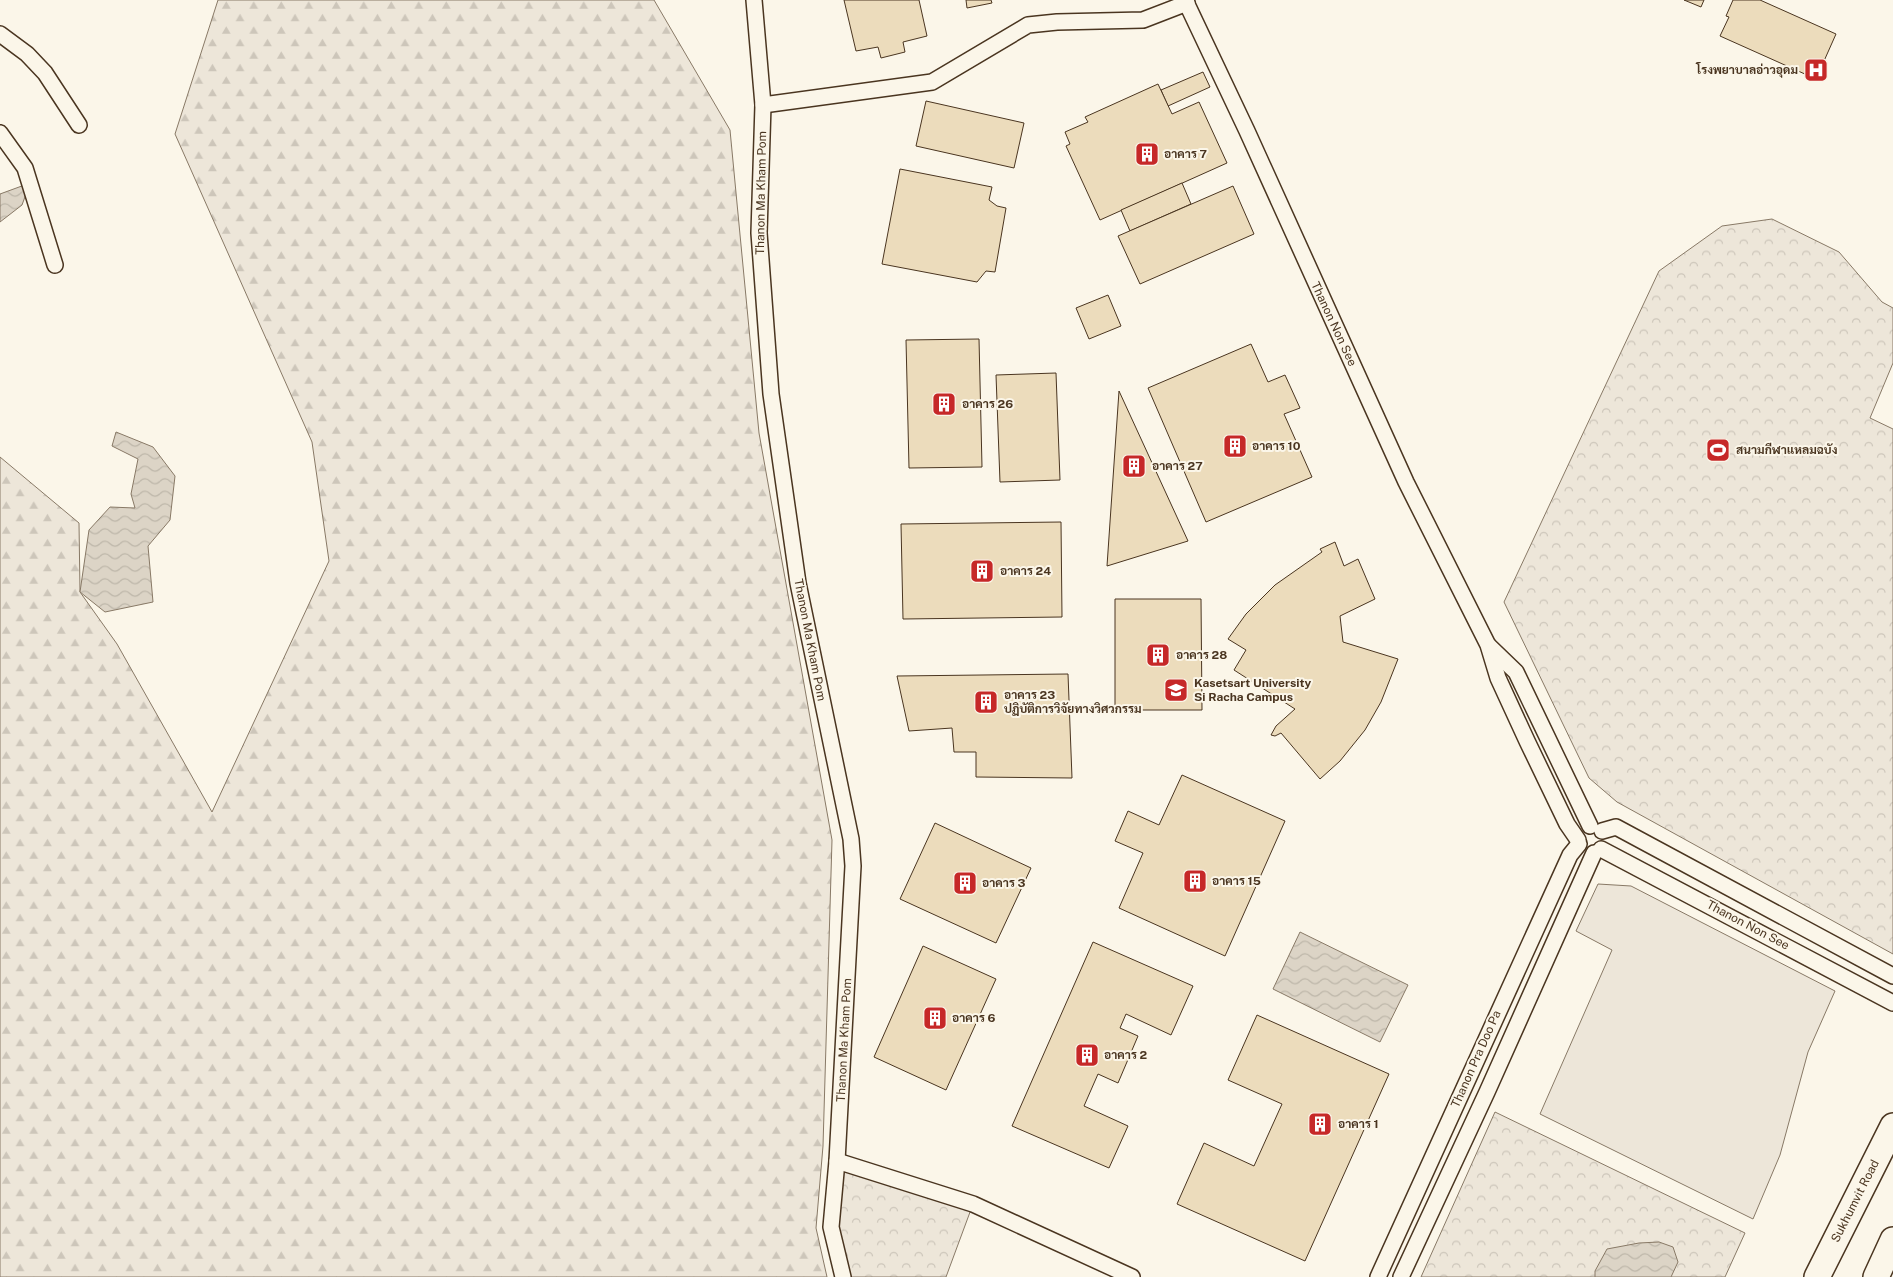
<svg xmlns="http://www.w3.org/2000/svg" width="1893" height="1277" font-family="'Public Sans',Sarabun,sans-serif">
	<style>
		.grass { fill: #ede6d9; stroke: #887966 }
		.forest { fill: url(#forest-firs); stroke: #887966 }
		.park { fill: url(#park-crowns); stroke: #887966 }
		.water { fill: url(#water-waves); stroke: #887966 }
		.building { fill: #ecdcbc; stroke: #4a3520 }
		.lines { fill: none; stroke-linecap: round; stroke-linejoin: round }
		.minor-casing { stroke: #4a3520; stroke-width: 18 }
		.trunk-casing { stroke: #4a3520; stroke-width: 28 }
		.minor { stroke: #fbf6e9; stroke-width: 15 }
		.trunk { stroke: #fbf6e9; stroke-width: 25 }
		.labels { text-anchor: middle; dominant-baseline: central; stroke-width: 4; stroke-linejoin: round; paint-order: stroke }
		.poi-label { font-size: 12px; font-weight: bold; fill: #4a3520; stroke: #fbf6e9; text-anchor: start }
		.street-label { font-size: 12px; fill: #4a3520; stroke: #fbf6e9 }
	</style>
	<defs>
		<pattern id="forest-firs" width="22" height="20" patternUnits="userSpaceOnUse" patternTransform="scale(1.25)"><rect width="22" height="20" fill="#ede6d9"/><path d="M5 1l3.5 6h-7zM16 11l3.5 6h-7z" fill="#cdc6ba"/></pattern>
		<pattern id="park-crowns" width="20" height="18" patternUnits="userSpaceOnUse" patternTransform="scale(1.25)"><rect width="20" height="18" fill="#ede6d9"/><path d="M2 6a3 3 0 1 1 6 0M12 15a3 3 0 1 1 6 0" fill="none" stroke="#cdc6ba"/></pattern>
		<pattern id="water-waves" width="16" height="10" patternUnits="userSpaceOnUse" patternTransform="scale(1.25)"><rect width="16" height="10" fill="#dcd4c6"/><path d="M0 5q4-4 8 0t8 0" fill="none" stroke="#beb7aa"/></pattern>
	</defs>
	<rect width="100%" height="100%" fill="#fbf6e9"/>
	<path class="grass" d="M 1598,884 L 1631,886 L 1835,991 L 1808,1052 L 1780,1155 L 1753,1219 L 1540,1114 L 1612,950 L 1576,931 Z"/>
	<path class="forest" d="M 218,0 L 654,0 L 730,130 L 759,433 L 832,840 L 823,1146 L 816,1228 L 827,1277 L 0,1277 L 0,457 L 79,523 L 80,592 L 117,644 L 212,812 L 329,561 L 312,442 L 175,134 Z"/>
	<g class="park">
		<path d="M 1772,219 L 1839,252 L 1882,302 L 1893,308 L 1893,363 L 1870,418 L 1893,429 L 1893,954 L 1617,802 L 1589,778 L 1504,602 L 1659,271 L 1722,226 Z"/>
		<path d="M 1495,1112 L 1745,1233 L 1725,1277 L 1421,1277 Z"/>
		<path d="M 837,1161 L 973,1204 L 946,1277 L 843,1277 L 831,1228 Z"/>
	</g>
	<g class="water">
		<path d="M 30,183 L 22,205 L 0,222 L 0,194 Z"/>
		<path d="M 116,432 L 153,447 L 175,476 L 170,520 L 148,546 L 153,602 L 105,612 L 80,592 L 89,530 L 110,507 L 135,508 L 131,494 L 138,459 L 112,446 Z"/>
		<path d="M 1300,932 L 1408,985 L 1380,1042 L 1273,989 Z"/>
		<path d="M 1659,1242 L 1673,1247 L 1678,1262 L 1671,1277 L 1595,1277 L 1595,1271 L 1607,1249 L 1639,1243 Z"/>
	</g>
	<g class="building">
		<path d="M 844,0 L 919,0 L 927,36 L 903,42 L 905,52 L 881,58 L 878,47 L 856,51 Z"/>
		<path d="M 966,0 L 991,0 L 992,3 L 967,8 Z"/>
		<path d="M 1684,0 L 1704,0 L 1701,7 Z"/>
		<path d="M 1733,0 L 1760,0 L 1836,34 L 1816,79 L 1720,36 L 1729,17 L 1726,16 Z"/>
		<path d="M 1203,72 L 1210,87 L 1168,106 L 1161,90 Z"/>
		<path d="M 1158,84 L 1172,114 L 1199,102 L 1227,163 L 1100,220 L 1066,146 L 1070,144 L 1065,132 L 1088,122 L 1085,117 Z"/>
		<path d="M 926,101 L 1024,123 L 1014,168 L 916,146 Z"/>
		<path d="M 900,169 L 992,187 L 989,200 L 997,206 L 1006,208 L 995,272 L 986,271 L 977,282 L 882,264 Z"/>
		<path d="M 1182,183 L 1191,204 L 1130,231 L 1121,210 Z"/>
		<path d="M 1233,186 L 1254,234 L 1140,284 L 1118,236 Z"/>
		<path d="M 1108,295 L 1121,326 L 1089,339 L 1076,308 Z"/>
		<path d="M 979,339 L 982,467 L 909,468 L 906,340 Z"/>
		<path d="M 1251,344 L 1268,382 L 1285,375 L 1300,408 L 1284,414 L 1312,477 L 1206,522 L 1148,388 Z"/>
		<path d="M 1056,373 L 1060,480 L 1000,482 L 996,375 Z"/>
		<path d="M 1119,391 L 1188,541 L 1107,566 Z"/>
		<path d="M 1061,522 L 1062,617 L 903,619 L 901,524 Z"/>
		<path d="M 1335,542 L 1344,566 L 1358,559 L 1375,599 L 1340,616 L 1343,642 L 1398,659 L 1381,702 L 1365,730 L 1340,761 L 1320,779 L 1281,733 L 1275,736 L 1271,735 L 1276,726 L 1295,709 L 1234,670 L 1246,650 L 1228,639 L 1246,614 L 1275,585 L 1322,552 L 1320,549 Z"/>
		<path d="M 1115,599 L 1201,599 L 1202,710 L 1115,710 Z"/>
		<path d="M 1068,674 L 1072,778 L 976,777 L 976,752 L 954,752 L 952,728 L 909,731 L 897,676 Z"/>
		<path d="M 1182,775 L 1285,821 L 1225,956 L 1119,908 L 1143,853 L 1115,841 L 1128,811 L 1159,825 Z"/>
		<path d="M 935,823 L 1031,868 L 996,943 L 900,899 Z"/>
		<path d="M 1093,942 L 1193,986 L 1171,1035 L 1126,1014 L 1120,1028 L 1138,1036 L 1118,1083 L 1098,1074 L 1084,1106 L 1128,1126 L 1109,1168 L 1012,1126 Z"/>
		<path d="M 923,946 L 996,979 L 946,1090 L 874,1057 Z"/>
		<path d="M 1257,1015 L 1389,1074 L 1305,1261 L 1177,1204 L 1204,1143 L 1254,1166 L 1282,1104 L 1228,1080 Z"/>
	</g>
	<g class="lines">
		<g class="minor-casing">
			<g id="minor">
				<path d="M 754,0 L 763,105 L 759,233 L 771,394 L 798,583 L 851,839 L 853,866 L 837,1161 L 831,1227 L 843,1277"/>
				<path d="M 1185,0 L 1247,131 L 1406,482 L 1488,645 L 1498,678 L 1527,741 L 1567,824 L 1578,840"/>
				<path d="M 0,34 L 27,54 L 45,73 L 79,125"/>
				<path d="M 763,105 L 932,82 L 1028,25 L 1057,22 L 1143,20 L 1187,3"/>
				<path d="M 0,133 L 25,168 L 55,265"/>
				<path d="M 1489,646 L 1516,672 L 1590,826"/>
				<path d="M 1602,831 L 1616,827 L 1893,976"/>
				<path d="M 1601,849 L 1893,1003"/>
				<path d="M 837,1161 L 973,1204 L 1132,1277"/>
				<path d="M 1378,1277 L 1570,855 L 1579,844"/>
				<path d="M 1401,1277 L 1487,1092 L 1594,853"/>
			</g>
		</g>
		<g class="trunk-casing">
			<g id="trunk">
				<path d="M 1817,1277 L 1893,1126"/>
				<path d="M 1876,1277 L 1893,1240"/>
			</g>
		</g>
		<use href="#minor" class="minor"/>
		<use href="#trunk" class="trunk"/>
	</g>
	<defs>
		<g id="hospital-square" transform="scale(1.25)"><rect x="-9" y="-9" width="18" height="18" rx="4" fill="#c62828" stroke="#fbf6e9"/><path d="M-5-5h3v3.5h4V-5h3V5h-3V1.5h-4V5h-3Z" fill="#fff"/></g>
		<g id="building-square" transform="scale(1.25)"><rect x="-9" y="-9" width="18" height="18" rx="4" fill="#c62828" stroke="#fbf6e9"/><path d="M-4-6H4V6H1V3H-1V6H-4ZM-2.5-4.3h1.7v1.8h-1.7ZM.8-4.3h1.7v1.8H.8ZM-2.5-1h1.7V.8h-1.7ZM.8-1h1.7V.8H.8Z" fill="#fff"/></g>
		<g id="stadium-square" transform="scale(1.25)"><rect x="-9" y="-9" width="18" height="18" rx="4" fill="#c62828" stroke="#fbf6e9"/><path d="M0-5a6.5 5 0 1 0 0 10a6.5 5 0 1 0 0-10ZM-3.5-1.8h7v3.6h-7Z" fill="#fff"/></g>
		<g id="university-square" transform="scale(1.25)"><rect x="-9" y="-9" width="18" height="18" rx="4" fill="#c62828" stroke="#fbf6e9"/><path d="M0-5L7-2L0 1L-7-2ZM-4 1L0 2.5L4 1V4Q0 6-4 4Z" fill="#fff"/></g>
	</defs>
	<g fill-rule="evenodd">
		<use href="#hospital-square" x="1816" y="70"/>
		<use href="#building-square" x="1147" y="154"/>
		<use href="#building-square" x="944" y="404"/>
		<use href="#building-square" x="1235" y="446"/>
		<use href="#stadium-square" x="1718" y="450"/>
		<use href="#building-square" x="1134" y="466"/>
		<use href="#building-square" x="982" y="571"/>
		<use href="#building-square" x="1158" y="655"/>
		<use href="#university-square" x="1176" y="690"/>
		<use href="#building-square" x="986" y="702"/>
		<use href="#building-square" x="1195" y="881"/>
		<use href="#building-square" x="965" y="883"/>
		<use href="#building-square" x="935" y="1018"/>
		<use href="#building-square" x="1087" y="1055"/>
		<use href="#building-square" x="1320" y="1124"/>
	</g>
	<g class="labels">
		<g class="poi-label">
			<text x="1798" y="70" text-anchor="end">โรงพยาบาลอ่าวอุดม</text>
			<text x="1164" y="154">อาคาร 7</text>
			<text x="962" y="404">อาคาร 26</text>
			<text x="1252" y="446">อาคาร 10</text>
			<text x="1736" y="450">สนามกีฬาแหลมฉบัง</text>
			<text x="1152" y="466">อาคาร 27</text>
			<text x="1000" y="571">อาคาร 24</text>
			<text x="1176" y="655">อาคาร 28</text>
			<text x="1194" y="683">Kasetsart University<tspan x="1194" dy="14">Si Racha Campus</tspan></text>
			<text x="1004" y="695">อาคาร 23<tspan x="1004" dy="14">ปฏิบัติการวิจัยทางวิศวกรรม</tspan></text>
			<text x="1212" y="881">อาคาร 15</text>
			<text x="982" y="883">อาคาร 3</text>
			<text x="952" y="1018">อาคาร 6</text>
			<text x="1104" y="1055">อาคาร 2</text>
			<text x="1338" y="1124">อาคาร 1</text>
		</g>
		<g class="street-label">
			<text transform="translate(761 193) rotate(-89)">Thanon Ma Kham Pom</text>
			<text transform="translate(1334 324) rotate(65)">Thanon Non See</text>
			<text transform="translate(810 640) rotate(79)">Thanon Ma Kham Pom</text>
			<text transform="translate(1748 925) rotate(28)">Thanon Non See</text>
			<text transform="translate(844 1040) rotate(-87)">Thanon Ma Kham Pom</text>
			<text transform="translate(1476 1059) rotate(-66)">Thanon Pra Doo Pa</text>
			<text transform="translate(1855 1201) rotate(-63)">Sukhumvit Road</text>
		</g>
	</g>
</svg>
